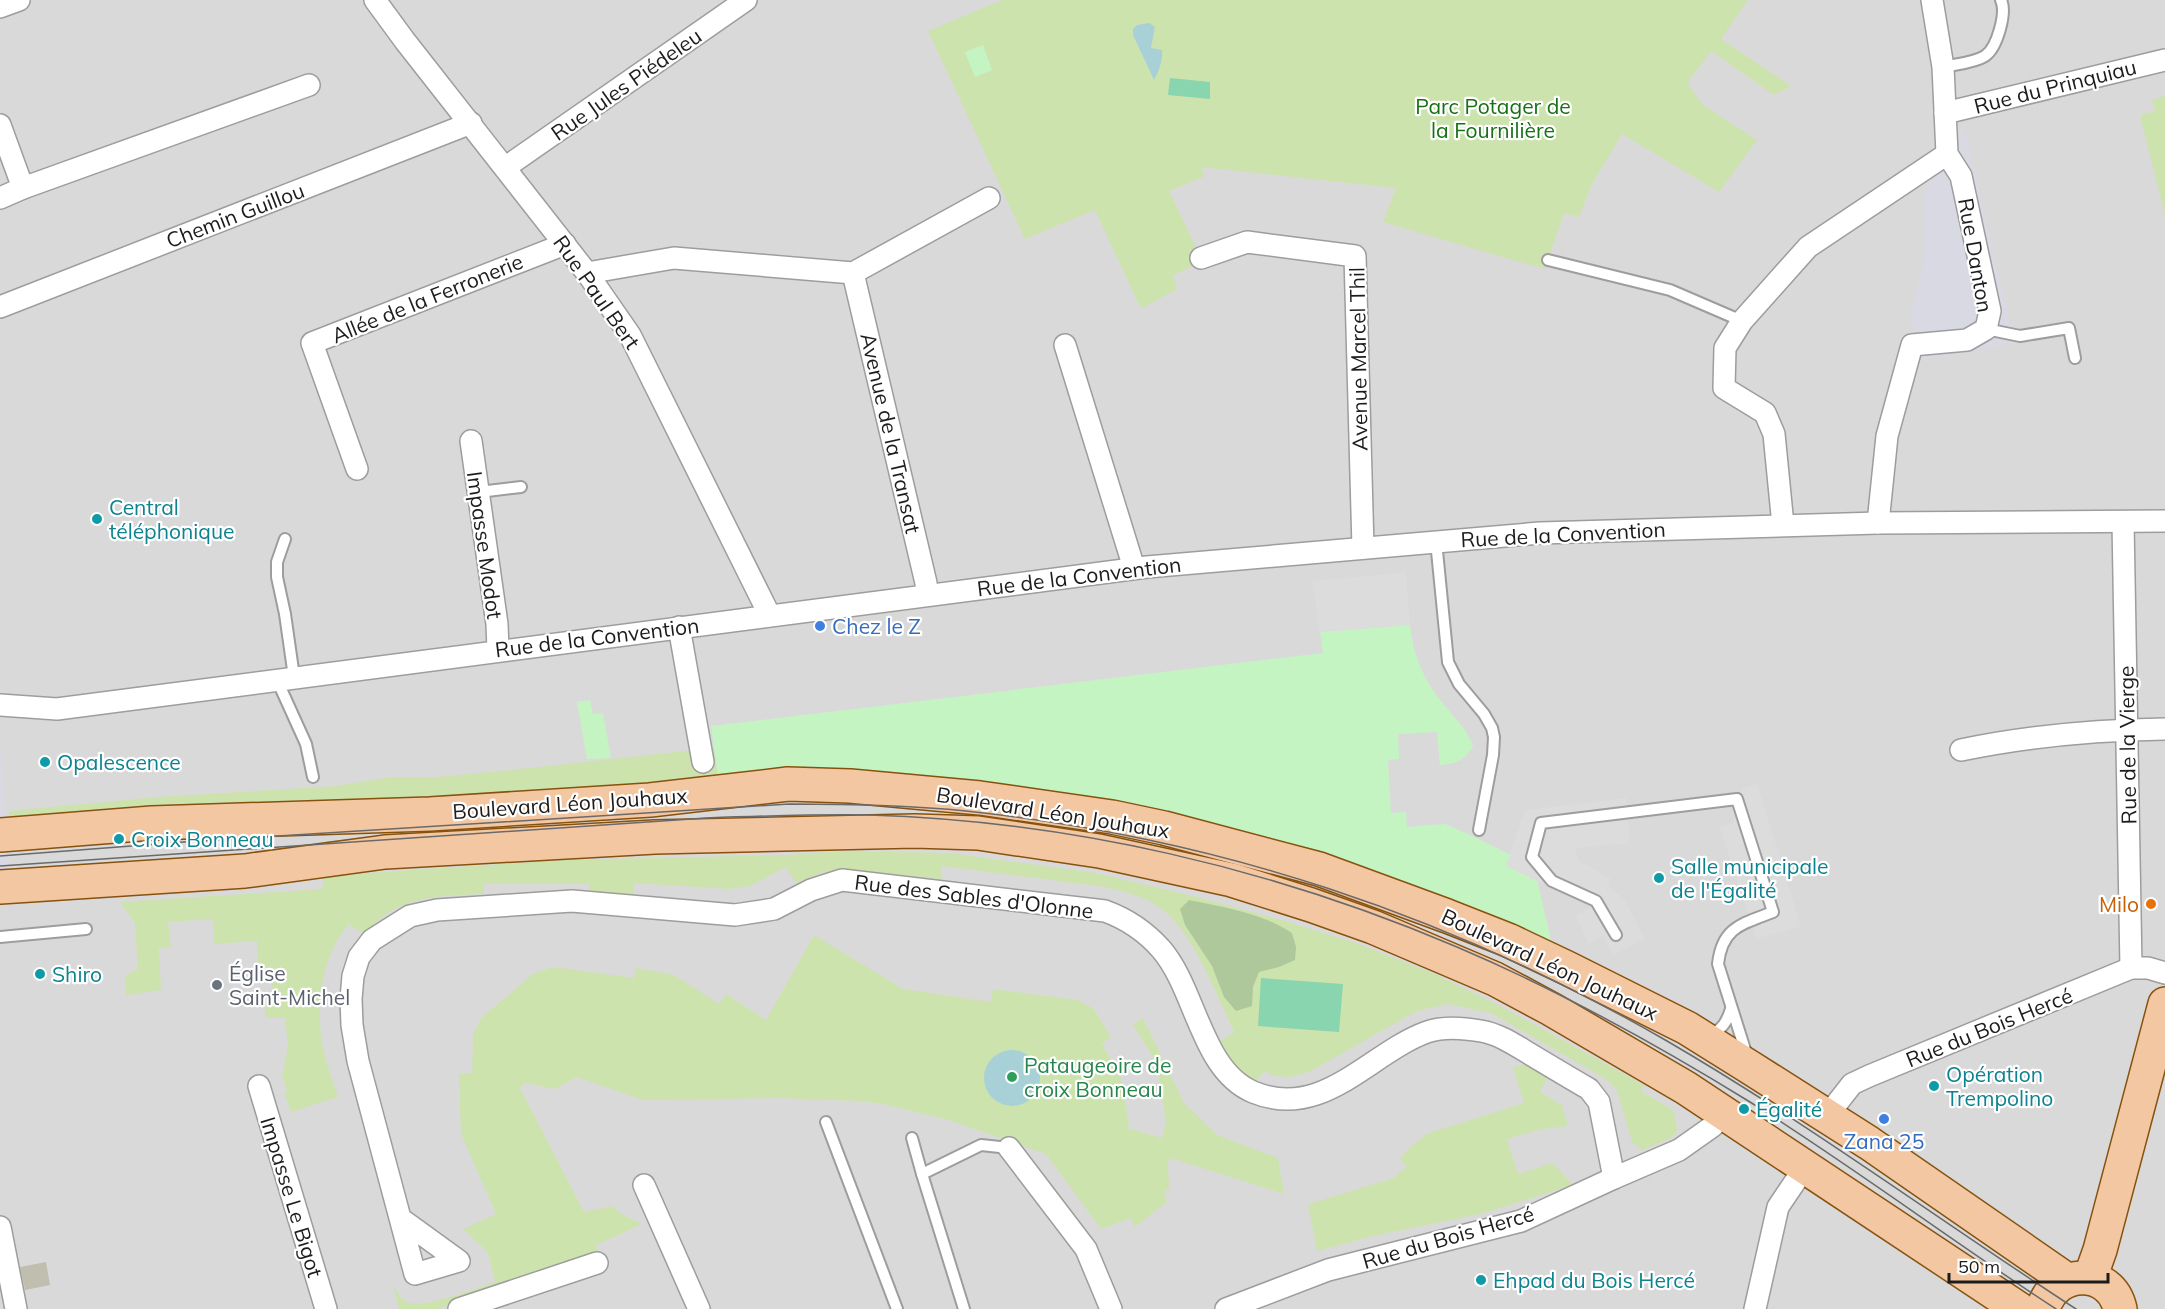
<svg xmlns="http://www.w3.org/2000/svg" width="2165" height="1309" font-family="Mulish,sans-serif">
	<style>
		.residential { fill: #dad9da }
		.construction { fill: #c0beaf }
		.grass { fill: #cde3ad }
		.forest { fill: #aec89b }
		.park { fill: #c5f4c3 }
		.pitch { fill: #88d5af }
		.parking { fill: #dcdcdc }
		.plaza { fill: #d8d9e2 }
		.water { fill: #a7d1d7 }
		.lines { fill: none; stroke-linecap: round; stroke-linejoin: round }
		.lane-casing { stroke: #9d9d9d; stroke-width: 14 }
		.street-casing { stroke: #9d9d9d; stroke-width: 24 }
		.primary-casing { stroke: #87520d; stroke-width: 36 }
		.lane { stroke: #fff; stroke-width: 10 }
		.street { stroke: #fff; stroke-width: 21 }
		.primary { stroke: #f3c7a2; stroke-width: 33 }
		.tram { stroke: #6a6a6a; stroke-width: 1.5 }
		.culture-dot { fill: #0f9aa8; stroke: #fff; stroke-width: 2 }
		.shop-dot { fill: #3f7fe0; stroke: #fff; stroke-width: 2 }
		.food-dot { fill: #e8710a; stroke: #fff; stroke-width: 2 }
		.worship-dot { fill: #6b7280; stroke: #fff; stroke-width: 2 }
		.leisure-dot { fill: #2e9e5b; stroke: #fff; stroke-width: 2 }
		.labels { text-anchor: middle; dominant-baseline: central; stroke-width: 4.5; stroke-linejoin: round; paint-order: stroke }
		.street-label { font-size: 21px; fill: #1c1c1c; stroke: #fff }
		.park-label { font-size: 21px; fill: #177015; stroke: #fff }
		.culture-label { font-size: 21px; fill: #0d838f; stroke: #fff; text-anchor: start }
		.shop-label { font-size: 21px; fill: #366cbe; stroke: #fff; text-anchor: start }
		.food-label { font-size: 21px; fill: #c56008; stroke: #fff; text-anchor: end }
		.worship-label { font-size: 21px; fill: #5b616d; stroke: #fff; text-anchor: start }
		.leisure-label { font-size: 21px; fill: #27864d; stroke: #fff; text-anchor: start }
	</style>
	<rect width="100%" height="100%" fill="#ede8e3"/>
	<rect class="residential" x="0" y="0" width="2165" height="1309"/>
	<path class="construction" d="M 46,1262 L 50,1285 L 25,1290 L 20,1267 Z"/>
	<g class="grass">
		<path d="M 1002,0 L 1748,0 L 1721,39 L 1791,86 L 1774,95 L 1711,51 L 1687,83 L 1703,105 L 1757,140 L 1719,192 L 1622,134 L 1593,182 L 1579,217 L 1564,213 L 1545,268 L 1533,266 L 1383,222 L 1396,188 L 1201,167 L 1205,176 L 1169,191 L 1203,262 L 1173,275 L 1177,289 L 1141,309 L 1095,210 L 1025,239 L 928,31 Z"/>
		<path d="M 2165,96 L 2165,215 L 2140,115 L 2155,111 L 2152,100 Z"/>
		<path d="M 714,748 L 718,776 L 650,786 L 10,826 L 9,811 L 157,797 L 336,786 L 392,777 L 435,777 L 491,772 Z"/>
		<path d="M 843,851 L 949,853 L 1096,873 L 1197,897 L 1285,921 L 1356,943 L 1435,974 L 1502,1007 L 1644,1085 L 1641,1091 L 1673,1110 L 1676,1120 L 1677,1131 L 1671,1138 L 1642,1150 L 1632,1142 L 1617,1090 L 1606,1079 L 1491,1013 L 1448,1004 L 1417,1011 L 1311,1071 L 1290,1077 L 1274,1076 L 1264,1071 L 1255,1082 L 1246,1078 L 1216,1045 L 1234,1031 C 1217,997 1196,940 1168,914 C 1150,898 1128,892 1105,887 L 942,866 L 941,879 L 847,869 L 823,872 L 796,883 L 786,867 L 750,886 L 729,889 L 634,883 L 634,897 L 589,894 L 589,884 L 484,884 L 484,894 C 437,896 398,895 364,934 L 349,924 C 321,957 316,1002 322,1043 C 325,1061 333,1080 338,1097 L 291,1112 L 284,1093 L 287,1091 L 282,1076 L 288,1046 L 285,1018 L 266,1018 L 264,1000 L 273,999 L 272,980 L 259,980 L 257,941 L 214,944 L 213,919 L 168,922 L 171,947 L 159,948 L 161,990 L 126,995 L 125,976 L 138,969 L 135,923 L 120,902 L 322,889 L 325,876 L 561,860 L 787,855 Z"/>
		<path d="M 814,935 L 903,989 L 991,1002 L 993,989 L 1078,1000 L 1094,1009 L 1111,1037 L 1102,1044 L 1120,1076 L 1129,1123 L 1127,1128 L 1162,1138 L 1166,1122 L 1156,1062 L 1133,1025 L 1143,1018 L 1184,1103 L 1217,1135 L 1278,1158 L 1284,1194 L 1174,1159 L 1168,1160 L 1169,1189 L 1164,1192 L 1167,1202 L 1135,1227 L 1131,1218 L 1101,1229 L 1046,1154 L 949,1120 L 882,1104 L 860,1101 L 777,1098 L 642,1100 L 577,1077 L 555,1089 L 525,1083 L 520,1088 L 584,1212 L 612,1206 L 623,1215 L 642,1224 L 596,1245 L 599,1257 L 438,1309 L 399,1309 L 392,1284 C 396,1291 400,1298 407,1302 C 423,1309 477,1288 495,1282 L 488,1253 L 463,1229 L 496,1214 L 461,1134 L 459,1074 L 472,1073 L 473,1035 L 481,1018 L 534,973 L 554,967 L 634,978 L 636,968 L 674,975 L 719,1004 L 726,994 L 766,1020 Z"/>
		<path d="M 1524,1064 L 1547,1078 L 1540,1092 L 1562,1105 L 1568,1126 L 1542,1129 L 1507,1139 L 1518,1174 L 1553,1163 L 1573,1185 L 1484,1213 L 1373,1236 L 1317,1251 L 1308,1204 L 1394,1178 L 1406,1167 L 1400,1157 L 1426,1134 L 1524,1103 L 1513,1068 Z"/>
	</g>
	<path class="forest" d="M 1189,900 C 1223,907 1262,913 1292,933 L 1296,947 L 1295,960 L 1279,967 L 1259,972 L 1253,987 L 1252,1006 L 1236,1011 L 1224,997 L 1212,966 L 1185,925 L 1180,909 Z"/>
	<g class="park">
		<path d="M 983,45 L 992,70 L 975,77 L 965,52 Z"/>
		<path d="M 1410,625 C 1413,656 1424,681 1444,705 C 1456,719 1467,729 1473,746 C 1465,761 1456,763 1440,765 L 1437,732 L 1398,734 L 1399,759 L 1388,760 L 1391,813 L 1406,812 L 1407,827 L 1445,824 L 1470,835 L 1534,866 L 1552,945 L 1323,857 L 718,776 L 711,726 L 1323,653 L 1320,632 Z"/>
		<path d="M 590,700 L 593,714 L 603,713 L 611,758 L 587,759 L 577,702 Z"/>
	</g>
	<g class="pitch">
		<path d="M 1170,78 L 1210,82 L 1210,99 L 1168,95 Z"/>
		<path d="M 1261,978 L 1343,984 L 1339,1032 L 1258,1026 Z"/>
	</g>
	<g class="parking">
		<path d="M 1406,573 L 1410,625 L 1320,632 L 1313,586 L 1310,581 Z"/>
		<path d="M 1757,784 L 1801,926 L 1756,939 L 1720,827 L 1733,823 L 1742,789 Z"/>
		<path d="M 1626,798 L 1630,843 L 1575,848 L 1579,861 L 1611,879 L 1608,887 L 1625,900 L 1645,939 L 1613,955 L 1603,936 L 1589,943 L 1576,916 L 1591,907 L 1506,866 L 1525,810 Z"/>
	</g>
	<g class="plaza">
		<path d="M 1964,127 L 2010,323 L 2025,342 L 1917,360 L 1911,316 L 1926,249 L 1925,191 Z"/>
		<path d="M 0,739 L 10,883 L 0,893 Z"/>
	</g>
	<g class="water">
		<path d="M 1149,23 L 1155,27 L 1151,48 L 1162,50 C 1163,60 1159,71 1154,80 L 1133,35 L 1133,29 L 1137,25 Z"/>
		<circle cx="1012" cy="1078" r="28"/>
	</g>
	<g class="lines">
		<g class="lane-casing">
			<g id="lane">
				<path d="M 1943,67 C 1956,64 1974,63 1985,56 C 1997,48 2007,13 2001,0"/>
				<path d="M 1548,260 L 1670,290 L 1742,321"/>
				<path d="M 1986,329 L 2020,336 L 2069,328 L 2075,358"/>
				<path d="M 479,492 L 521,487"/>
				<path d="M 285,539 L 277,562 L 277,577 L 285,614 L 294,677"/>
				<path d="M 1436,541 L 1448,662 L 1459,684 L 1484,714 L 1492,728 L 1494,737 L 1493,755 L 1479,830"/>
				<path d="M 277,680 L 306,744 L 313,777"/>
				<path d="M 1616,935 L 1596,901 L 1552,881 L 1532,857 L 1541,823 L 1737,799 L 1773,912 C 1742,924 1722,927 1718,964 L 1747,1056"/>
				<path d="M 0,937 L 86,929"/>
				<path d="M 1709,1035 C 1722,1030 1727,1022 1731,1009"/>
				<path d="M 826,1122 L 897,1309"/>
				<path d="M 912,1138 L 922,1174"/>
				<path d="M 964,1309 L 922,1174 L 981,1145 L 1009,1148"/>
			</g>
		</g>
		<g class="street-casing">
			<g id="street">
				<path d="M 375,0 L 405,41 L 587,273 L 630,335 L 766,608 L 768,616"/>
				<path d="M 0,7 L 19,0"/>
				<path d="M 1945,113 L 2165,60"/>
				<path d="M 0,125 L 23,188"/>
				<path d="M 506,167 L 746,0"/>
				<path d="M 0,198 L 23,188 L 309,85"/>
				<path d="M 1201,258 L 1247,242 L 1355,256 L 1363,548"/>
				<path d="M 587,273 L 674,258 L 853,273 L 989,198"/>
				<path d="M 853,273 L 926,583 L 927,594"/>
				<path d="M 0,307 L 471,123"/>
				<path d="M 1065,345 L 1134,568"/>
				<path d="M 471,441 L 497,624 L 498,650"/>
				<path d="M 357,469 L 312,343 L 565,244"/>
				<path d="M 2123,522 L 2131,968"/>
				<path d="M 1878,523 L 1887,436 L 1912,345 L 1967,340 L 1986,329 L 1990,311 L 1961,176 L 1947,154 L 1943,67 L 1932,0"/>
				<path d="M 1783,525 L 1774,434 L 1765,413 L 1724,388 L 1725,348 L 1742,321 L 1808,247 L 1947,154"/>
				<path d="M 679,627 L 703,762"/>
				<path d="M 0,705 L 57,709 L 1147,567 L 1540,533 L 1878,523 L 2165,521"/>
				<path d="M 1961,750 C 2028,736 2097,730 2165,729"/>
				<path d="M 259,1086 L 326,1309"/>
				<path d="M 1827,1116 L 1852,1084 L 1869,1076 L 2131,968 L 2148,968 L 2165,973"/>
				<path d="M 1009,1148 L 1086,1249 L 1111,1309"/>
				<path d="M 644,1185 L 699,1309"/>
				<path d="M 401,1219 L 459,1261 L 415,1274 L 358,1061 L 352,1025 L 351,999 L 353,976 L 359,957 L 372,940 L 410,916 L 437,910 L 572,901 L 735,915 L 774,909 L 811,890 L 842,880 L 1105,911 C 1127,919 1145,931 1161,949 C 1196,989 1201,1070 1253,1092 C 1323,1121 1369,1053 1427,1032 C 1444,1026 1464,1028 1481,1031 C 1499,1034 1515,1045 1530,1054 C 1550,1066 1570,1078 1589,1089 L 1599,1102 L 1614,1178"/>
				<path d="M 0,1227 L 16,1309"/>
				<path d="M 459,1309 L 597,1263"/>
				<path d="M 1226,1309 L 1328,1270 L 1521,1221 L 1614,1178 L 1679,1150 L 1713,1126 L 1721,1112"/>
				<path d="M 1755,1309 L 1778,1207 L 1805,1167"/>
			</g>
		</g>
		<g class="primary-casing">
			<g id="primary">
				<path d="M 0,835 L 152,823 L 430,814 L 650,800 L 788,784 L 850,786 L 980,798 L 1112,817 L 1164,828 L 1319,869 L 1447,916 L 1508,940 L 1567,968 L 1687,1028 L 1751,1068 L 1869,1143 L 2067,1280"/>
				<path d="M 0,887 L 245,871 L 385,852 L 655,837 L 915,831 L 978,833 L 1099,851 L 1232,880 L 1311,905 L 1373,927 L 1495,979 L 1551,1009 L 1686,1088 L 2019,1309"/>
				<path d="M 2090,1278 L 2100,1250 L 2165,1004"/>
				<path d="M 2043,1309 C 2054,1268 2111,1267 2120,1309"/>
			</g>
		</g>
		<use href="#lane" class="lane"/>
		<use href="#street" class="street"/>
		<use href="#primary" class="primary"/>
		<g class="tram">
			<path d="M 0,856 L 184,842 L 789,804 C 848,804 907,805 966,811 C 1218,838 1447,914 1667,1041 C 1808,1123 1939,1220 2076,1309"/>
			<path d="M 0,866 L 706,818 C 760,816 815,814 869,815 C 1070,821 1272,868 1457,947 C 1558,990 1656,1044 1750,1102 C 1855,1168 1953,1242 2056,1309"/>
		</g>
	</g>
	<g class="culture-dot">
		<circle cx="97" cy="519" r="6"/>
		<circle cx="45" cy="762" r="6"/>
		<circle cx="119" cy="839" r="6"/>
		<circle cx="1659" cy="878" r="6"/>
		<circle cx="40" cy="974" r="6"/>
		<circle cx="1934" cy="1086" r="6"/>
		<circle cx="1744" cy="1109" r="6"/>
		<circle cx="1481" cy="1280" r="6"/>
	</g>
	<g class="shop-dot">
		<circle cx="820" cy="626" r="6"/>
		<circle cx="1884" cy="1119" r="6"/>
	</g>
	<circle class="food-dot" cx="2151" cy="904" r="6"/>
	<circle class="worship-dot" cx="217" cy="985" r="6"/>
	<circle class="leisure-dot" cx="1012" cy="1077" r="6"/>
	<g class="labels">
		<g class="street-label">
			<text transform="translate(626 84) rotate(-35)">Rue Jules Piédeleu</text>
			<text transform="translate(2055 86) rotate(-14)">Rue du Prinquiau</text>
			<text transform="translate(235 215) rotate(-21)">Chemin Guillou</text>
			<text transform="translate(1976 255) rotate(80)">Rue Danton</text>
			<text transform="translate(597 292) rotate(55)">Rue Paul Bert</text>
			<text transform="translate(427 298) rotate(-22)">Allée de la Ferronerie</text>
			<text transform="translate(1358 359) rotate(-91)">Avenue Marcel Thil</text>
			<text transform="translate(891 433) rotate(77)">Avenue de la Transat</text>
			<text transform="translate(1563 534) rotate(-3)">Rue de la Convention</text>
			<text transform="translate(485 545) rotate(82)">Impasse Modot</text>
			<text transform="translate(1079 576) rotate(-7)">Rue de la Convention</text>
			<text transform="translate(597 637) rotate(-7)">Rue de la Convention</text>
			<text transform="translate(2127 745) rotate(-91)">Rue de la Vierge</text>
			<text transform="translate(570 803) rotate(-4)">Boulevard Léon Jouhaux</text>
			<text transform="translate(1053 812) rotate(9)">Boulevard Léon Jouhaux</text>
			<text transform="translate(974 896) rotate(7)">Rue des Sables d'Olonne</text>
			<text transform="translate(1550 964) rotate(25)">Boulevard Léon Jouhaux</text>
			<text transform="translate(1989 1027) rotate(-22)">Rue du Bois Hercé</text>
			<text transform="translate(292 1197) rotate(73)">Impasse Le Bigot</text>
			<text transform="translate(1448 1237) rotate(-16)">Rue du Bois Hercé</text>
		</g>
		<g class="park-label">
			<text x="1493" y="106">Parc Potager de<tspan x="1493" dy="24">la Fournilière</tspan></text>
		</g>
		<g class="culture-label">
			<text x="109" y="507">Central<tspan x="109" dy="24">téléphonique</tspan></text>
			<text x="57" y="762">Opalescence</text>
			<text x="131" y="839">Croix Bonneau</text>
			<text x="1671" y="866">Salle municipale<tspan x="1671" dy="24">de l'Égalité</tspan></text>
			<text x="52" y="974">Shiro</text>
			<text x="1946" y="1074">Opération<tspan x="1946" dy="24">Trempolino</tspan></text>
			<text x="1756" y="1109">Égalité</text>
			<text x="1493" y="1280">Ehpad du Bois Hercé</text>
		</g>
		<g class="shop-label">
			<text x="832" y="626">Chez le Z</text>
			<text x="1884" y="1141" text-anchor="middle">Zana 25</text>
		</g>
		<g class="food-label">
			<text x="2139" y="904">Milo</text>
		</g>
		<g class="worship-label">
			<text x="229" y="973">Église<tspan x="229" dy="24">Saint-Michel</tspan></text>
		</g>
		<g class="leisure-label">
			<text x="1024" y="1065">Pataugeoire de<tspan x="1024" dy="24">croix Bonneau</tspan></text>
		</g>
	</g>
	<path d="M1949 1273v9h159v-9" fill="none" stroke="#1c1c1c" stroke-width="3"/>
	<text x="1958" y="1273" font-size="18" fill="#1c1c1c" stroke="#ffffff" stroke-width="4.5" paint-order="stroke">50 m</text>
</svg>
